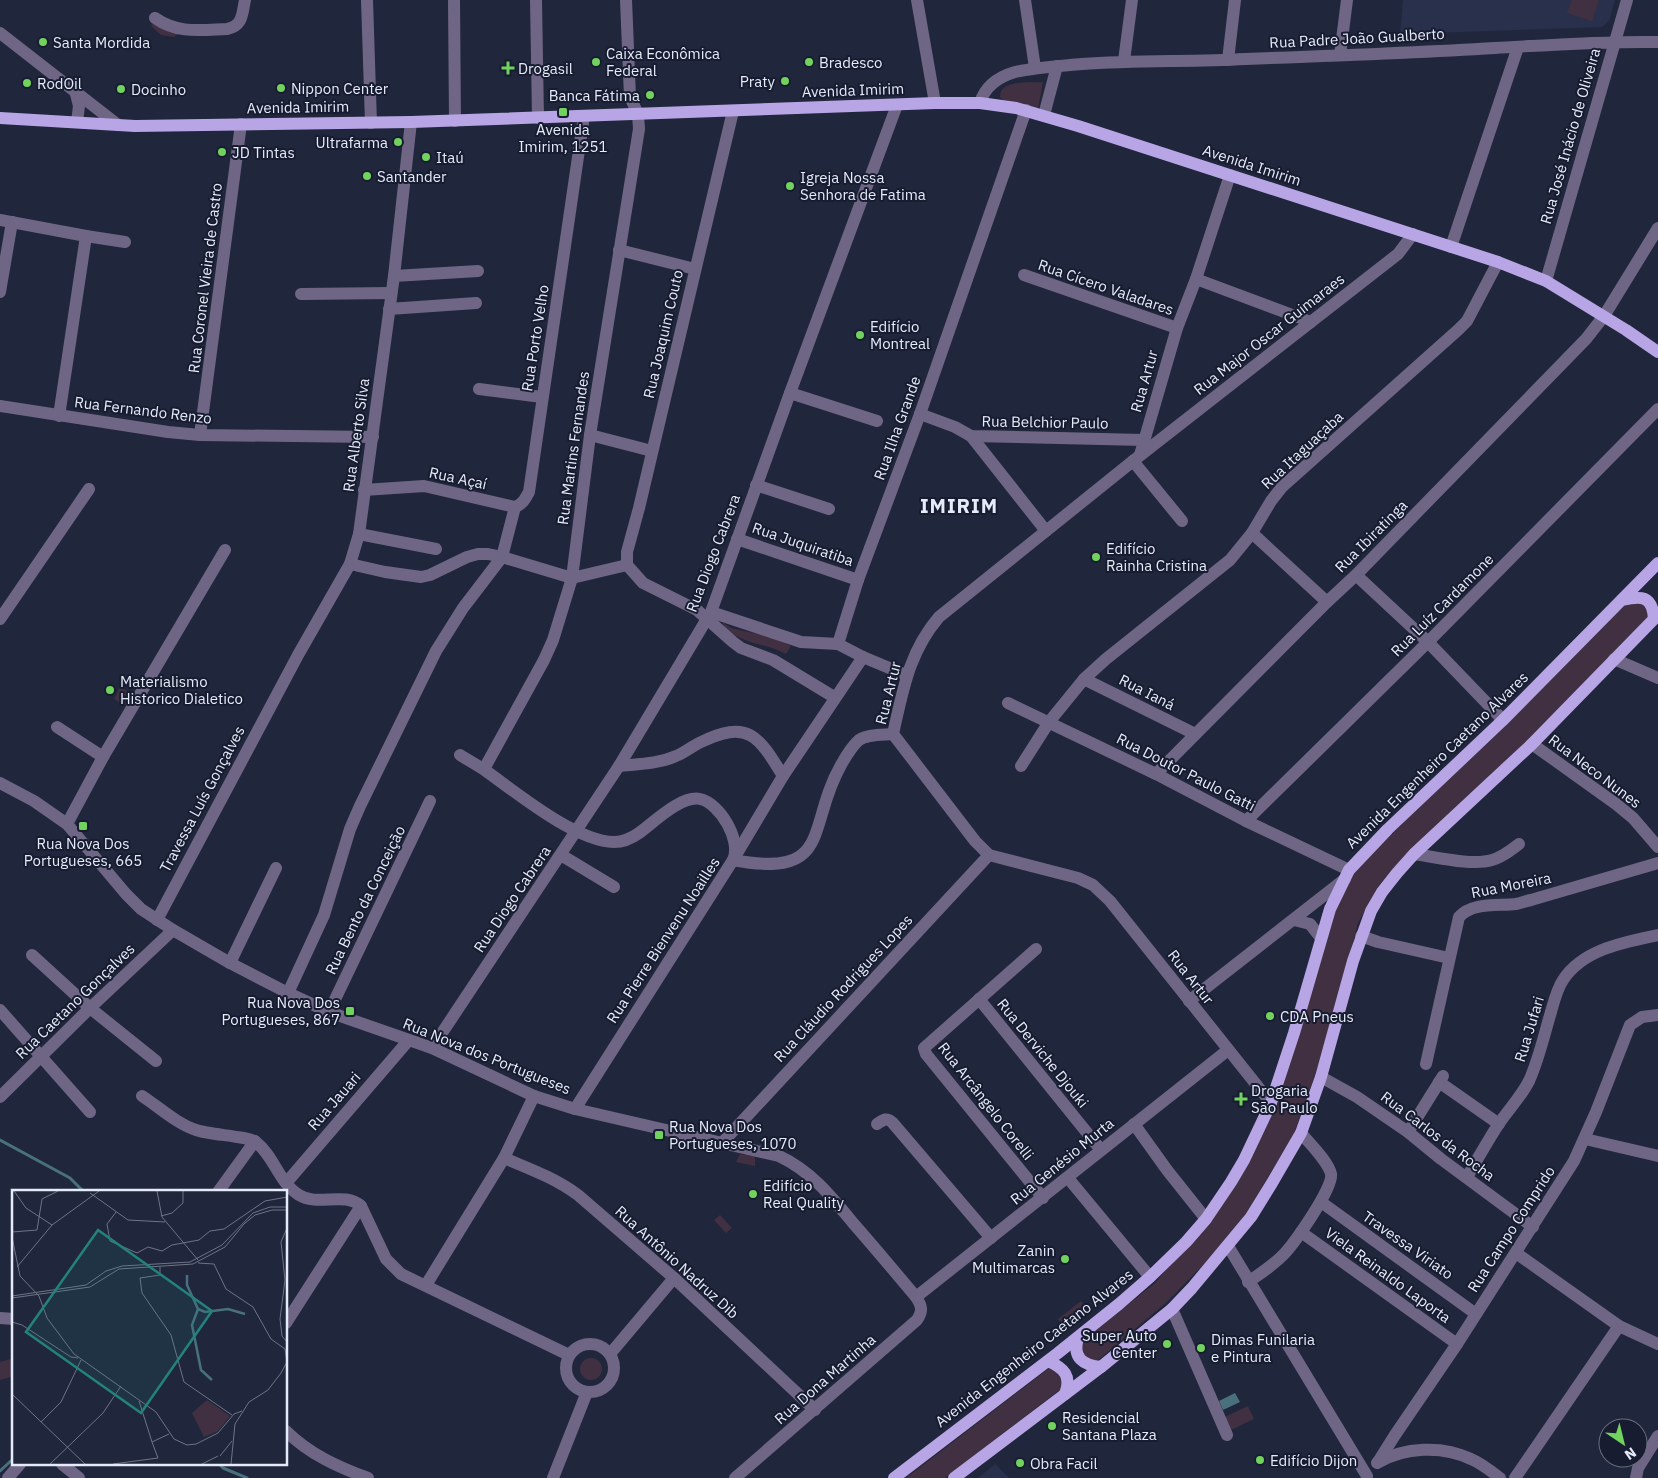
<svg xmlns="http://www.w3.org/2000/svg" width="1658" height="1478" font-family="'IBM Plex Sans',sans-serif">
	<style>
		.built { fill: #28304b }
		.green { fill: #413042 }
		.water { fill: #48707d }
		.lines { fill: none; stroke-linecap: round; stroke-linejoin: round }
		.stream { stroke: #48707d; stroke-width: 3 }
		.minor { stroke: #6f6685; stroke-width: 12 }
		.major { stroke: #b8a5e5; stroke-width: 12 }
		.poi-dot { fill: #72d25e; stroke: #171c31; stroke-width: 2 }
		.labels { text-anchor: middle; dominant-baseline: central; stroke-width: 4; stroke-linejoin: round; paint-order: stroke }
		.street-label { font-size: 15px; fill: #e6ebf9; stroke: #171c31 }
		.poi-label { font-size: 15px; fill: #e6ebf9; stroke: #171c31; text-anchor: start }
		.district-label { font-size: 20px; font-weight: bold; letter-spacing: 1px; fill: #e6ebf9; stroke: #171c31 }
		.inset-river { fill: none; stroke: #48707d; stroke-width: 2.5 }
		.inset-road { fill: none; stroke: #6f7587; stroke-width: 1 }
		.view { fill: #24827c; fill-opacity: 0.15; stroke: #24827c; stroke-width: 2.5 }
		.inset-edge { fill: none; stroke: #e6ebf9; stroke-width: 2.5 }
	</style>
	<rect width="100%" height="100%" fill="#20263b"/>
	<g class="built">
		<path d="M 1403,0 L 1615,0 L 1609,21 L 1602,27 L 1400,34 Z"/>
		<path d="M 995,1464 L 1009,1478 L 978,1478 Z"/>
	</g>
	<g class="green">
		<path d="M 1572,0 L 1599,0 L 1592,21 L 1567,13 Z"/>
		<path d="M 161,15 L 178,34 L 174,37 L 161,35 L 151,26 Z"/>
		<path d="M 1043,82 L 1038,109 L 1003,100 L 1000,97 C 999,79 1031,83 1043,82 Z"/>
		<path d="M 1635,601 L 1641,601 L 1647,609 L 1648,617 L 1528,740 L 1412,848 L 1378,886 L 1358,923 L 1341,988 L 1316,1072 L 1293,1136 L 1245,1215 L 1206,1262 L 1167,1302 L 1097,1361 L 1081,1355 L 1080,1343 L 1155,1283 L 1209,1219 L 1234,1187 L 1277,1107 L 1334,912 L 1355,871 L 1622,607 Z"/>
		<path d="M 722,622 L 731,628 L 772,637 L 791,646 L 786,654 C 767,643 734,644 722,622 Z"/>
		<path d="M 120,687 L 130,693 L 124,705 L 114,699 Z"/>
		<path d="M 740,1154 L 755,1156 L 755,1166 L 736,1162 Z"/>
		<path d="M 720,1215 L 732,1228 L 726,1233 L 714,1220 Z"/>
		<path d="M 1081,1301 L 1088,1310 L 1065,1328 L 1058,1319 Z"/>
		<circle cx="591" cy="1369" r="11"/>
		<path d="M 14,1358 L 14,1376 L 0,1380 L 0,1362 Z"/>
		<path d="M 1052,1366 L 1063,1377 L 1062,1388 L 945,1478 L 906,1478 Z"/>
		<path d="M 1248,1406 L 1254,1419 L 1231,1430 L 1225,1417 Z"/>
	</g>
	<path class="water" d="M 1235,1393 L 1240,1402 L 1223,1410 L 1219,1401 Z"/>
	<g class="lines">
		<g class="stream">
			<path d="M 0,1140 L 70,1178 L 84,1192"/>
			<path d="M 219,1464 L 223,1468 L 247,1478"/>
			<path d="M 0,1471 L 14,1458"/>
		</g>
		<g class="minor">
			<path d="M 367,0 L 371,123"/>
			<path d="M 454,0 L 455,121"/>
			<path d="M 536,0 L 538,118"/>
			<path d="M 917,0 L 935,103"/>
			<path d="M 1025,0 L 1035,68"/>
			<path d="M 155,18 C 178,34 200,30 227,29 C 243,26 242,14 245,0"/>
			<path d="M 0,33 L 118,125"/>
			<path d="M 1340,55 L 1347,0"/>
			<path d="M 1228,60 L 1235,0"/>
			<path d="M 1124,61 L 1132,0"/>
			<path d="M 75,90 L 79,106 L 77,122"/>
			<path d="M 980,103 C 985,86 998,77 1015,72 C 1037,67 1060,66 1082,64 C 1137,60 1191,62 1245,59 C 1329,56 1412,53 1495,48 C 1550,45 1604,41 1658,42"/>
			<path d="M 1044,115 L 1057,66"/>
			<path d="M 0,220 L 86,236 L 125,242"/>
			<path d="M 1451,247 L 1518,47"/>
			<path d="M 619,250 L 695,269"/>
			<path d="M 1024,275 L 1177,328"/>
			<path d="M 394,276 L 478,271"/>
			<path d="M 1196,279 L 1311,322"/>
			<path d="M 1546,281 L 1627,0"/>
			<path d="M 0,292 L 12,222"/>
			<path d="M 301,294 L 391,293"/>
			<path d="M 389,309 L 476,303"/>
			<path d="M 479,389 L 542,397"/>
			<path d="M 790,393 L 877,421"/>
			<path d="M 0,406 L 168,432 L 200,435 L 373,437"/>
			<path d="M 920,414 L 955,427 L 971,436 L 1144,440"/>
			<path d="M 59,416 L 86,236"/>
			<path d="M 200,435 L 241,124"/>
			<path d="M 590,435 L 652,451"/>
			<path d="M 971,436 L 1046,531"/>
			<path d="M 1140,455 L 1177,328 L 1196,279 L 1230,175"/>
			<path d="M 1133,461 L 1182,521"/>
			<path d="M 756,485 L 829,509"/>
			<path d="M 364,490 L 424,486 L 515,507"/>
			<path d="M 1252,533 L 1327,602"/>
			<path d="M 359,534 L 436,549"/>
			<path d="M 737,539 L 858,580"/>
			<path d="M 350,564 L 385,572 L 421,577 L 430,575 L 467,557 L 478,554 L 488,554 L 502,557 L 572,578 L 627,565 L 643,583 L 697,610 L 733,642 L 741,648 L 773,660 L 834,697"/>
			<path d="M 627,565 L 627,552 L 639,508 L 733,111"/>
			<path d="M 1356,575 L 1428,642 L 1503,720"/>
			<path d="M 711,612 L 801,642 L 838,644 L 863,657 L 906,675"/>
			<path d="M 0,619 L 89,489"/>
			<path d="M 838,644 L 858,580 L 920,414 L 1026,110"/>
			<path d="M 1614,659 L 1658,678"/>
			<path d="M 1084,679 L 1195,734"/>
			<path d="M 1008,703 L 1156,774 L 1246,821 L 1349,870"/>
			<path d="M 57,727 L 103,757"/>
			<path d="M 1532,744 L 1616,804 L 1633,818 L 1658,847"/>
			<path d="M 460,755 C 468,760 477,765 486,771 C 517,793 575,841 614,842 C 622,842 632,838 639,833 C 653,823 681,795 700,799 C 720,803 742,841 733,860 L 575,1109"/>
			<path d="M 619,766 C 638,764 658,764 676,756 C 684,753 691,747 699,743 C 748,719 758,735 783,776"/>
			<path d="M 1021,766 L 1049,722 L 1084,679 L 1106,659 L 1230,560 L 1252,533 L 1271,501 L 1282,487 L 1458,330 L 1467,321 L 1498,262"/>
			<path d="M 484,769 L 544,660 L 553,640 L 572,578 L 590,435 L 639,129 L 638,114 L 630,97 L 626,0"/>
			<path d="M 1156,774 L 1327,602 L 1356,575 L 1586,339 L 1604,316 L 1658,228"/>
			<path d="M 0,783 L 34,801 L 67,824 L 126,894 L 141,909 L 173,930 L 230,963 L 288,993 L 329,1012 L 432,1048 L 534,1096 L 575,1109 L 779,1156 C 811,1171 831,1196 853,1223 C 875,1248 895,1272 916,1297 C 922,1306 923,1311 917,1320 L 735,1478"/>
			<path d="M 1246,821 L 1428,642 L 1658,409"/>
			<path d="M 67,824 L 103,757 L 225,550"/>
			<path d="M 1414,854 C 1436,857 1472,866 1492,860 C 1503,857 1511,850 1519,844"/>
			<path d="M 561,855 L 614,887"/>
			<path d="M 736,855 L 783,776 L 863,657"/>
			<path d="M 733,860 C 834,879 806,826 841,765 C 846,756 851,747 859,740 C 868,734 882,735 893,734"/>
			<path d="M 157,920 L 298,655 L 350,564 L 359,534 L 394,276 L 411,122"/>
			<path d="M 1294,920 L 1310,924 L 1321,938"/>
			<path d="M 1361,936 L 1378,942 L 1449,958"/>
			<path d="M 1036,949 L 924,1048 L 926,1054 L 1043,1198"/>
			<path d="M 32,955 L 90,1008 L 156,1061"/>
			<path d="M 230,963 L 276,868"/>
			<path d="M 288,993 L 324,915 L 350,829 L 360,806 L 436,651 L 463,608 L 502,557 L 515,507 C 523,504 525,499 529,492 L 584,116"/>
			<path d="M 979,999 L 1101,1150"/>
			<path d="M 1189,1001 L 1345,879"/>
			<path d="M 0,1010 L 90,1112"/>
			<path d="M 329,1012 L 430,801"/>
			<path d="M 432,1048 L 619,766 L 711,612 L 790,393 L 897,105"/>
			<path d="M 1426,1064 L 1459,917 C 1472,902 1497,906 1516,904 C 1521,903 1526,901 1531,900 L 1658,863"/>
			<path d="M 1321,1077 L 1357,1097 L 1408,1132 L 1441,1159 L 1533,1227"/>
			<path d="M 1439,1082 L 1499,1124"/>
			<path d="M 142,1096 C 159,1107 177,1124 196,1130 C 210,1135 248,1136 256,1142 C 274,1156 279,1183 299,1195 C 318,1207 344,1191 361,1206 L 386,1259 L 401,1274 L 569,1355"/>
			<path d="M 0,1097 L 90,1008 L 173,930"/>
			<path d="M 1271,1103 L 1110,901 L 1093,885 L 1078,878 L 989,855 L 975,841 L 893,734 C 903,690 909,652 939,617 L 1133,461 L 1398,254 L 1413,234"/>
			<path d="M 877,1124 C 883,1120 886,1117 892,1122 L 991,1238"/>
			<path d="M 1134,1124 L 1167,1170 L 1206,1219"/>
			<path d="M 1408,1132 L 1443,1076"/>
			<path d="M 1585,1139 L 1658,1156"/>
			<path d="M 722,1143 L 989,855"/>
			<path d="M 504,1158 C 530,1169 555,1178 578,1195 L 674,1278 L 815,1410"/>
			<path d="M 1467,1177 C 1477,1160 1487,1142 1498,1125 C 1508,1110 1521,1097 1529,1081 C 1539,1059 1544,1035 1551,1012 C 1554,1001 1557,989 1563,980 C 1583,949 1625,942 1658,935"/>
			<path d="M 1068,1178 L 1150,1277"/>
			<path d="M 286,1183 L 408,1041"/>
			<path d="M 218,1192 L 255,1141"/>
			<path d="M 1321,1202 L 1476,1314"/>
			<path d="M 1301,1232 L 1457,1344"/>
			<path d="M 1228,1246 L 1367,1476"/>
			<path d="M 1516,1253 L 1619,1326 L 1658,1344"/>
			<path d="M 1248,1282 C 1261,1273 1274,1265 1285,1253 C 1295,1242 1334,1187 1331,1174 C 1328,1161 1309,1143 1301,1133"/>
			<path d="M 426,1285 L 504,1158 L 534,1096"/>
			<path d="M 916,1297 L 1228,1050"/>
			<path d="M 1172,1309 L 1227,1435"/>
			<path d="M 0,1318 L 14,1319"/>
			<path d="M 286,1323 L 361,1206"/>
			<circle cx="590" cy="1368" r="24"/>
			<path d="M 610,1354 L 674,1278"/>
			<path d="M 286,1431 C 309,1454 338,1467 368,1478"/>
			<path d="M 1378,1462 L 1395,1435 L 1457,1344 L 1574,1161 L 1596,1112 L 1630,1025 L 1642,1017 L 1658,1015"/>
			<path d="M 1377,1463 C 1404,1447 1442,1445 1471,1459 C 1481,1463 1491,1471 1500,1478"/>
			<path d="M 62,1464 L 79,1478"/>
			<path d="M 8,1478 L 20,1464"/>
			<path d="M 553,1478 L 587,1392"/>
			<path d="M 1515,1478 L 1619,1326"/>
			<path d="M 1636,1478 L 1638,1468 L 1658,1436"/>
		</g>
		<g class="major">
			<path d="M 0,118 L 135,126 L 411,122 L 935,103 L 980,103 L 1016,108 L 1078,126 L 1498,262 L 1546,281 L 1626,330 L 1658,352"/>
			<path d="M 1622,600 C 1641,596 1652,595 1654,618"/>
			<path d="M 1078,1338 C 1072,1358 1083,1365 1101,1367"/>
			<path d="M 1048,1361 C 1064,1368 1072,1376 1065,1394"/>
			<path d="M 894,1478 L 1058,1353 L 1119,1304 L 1150,1277 L 1186,1242 L 1206,1219 L 1231,1182 L 1244,1160 L 1271,1103 L 1294,1033 L 1330,909 L 1349,870 L 1388,829 L 1503,720 L 1658,563"/>
			<path d="M 954,1478 L 1101,1367 L 1172,1309 L 1192,1288 L 1251,1217 L 1272,1183 L 1301,1133 L 1321,1077 L 1353,961 L 1371,911 L 1382,892 L 1397,873 L 1414,854 L 1532,744 L 1658,615"/>
		</g>
	</g>
	<g class="poi-dot">
		<circle cx="43" cy="42" r="5"/>
		<circle cx="596" cy="62" r="5"/>
		<circle cx="809" cy="62" r="5"/>
		<path d="M505.5 60.5h5v5h5v5h-5v5h-5v-5h-5v-5h5z"/>
		<circle cx="785" cy="81" r="5"/>
		<circle cx="27" cy="83" r="5"/>
		<circle cx="281" cy="88" r="5"/>
		<circle cx="121" cy="89" r="5"/>
		<circle cx="650" cy="95" r="5"/>
		<rect x="558" y="107" width="10" height="10" rx="2.5"/>
		<circle cx="398" cy="142" r="5"/>
		<circle cx="222" cy="152" r="5"/>
		<circle cx="426" cy="157" r="5"/>
		<circle cx="367" cy="176" r="5"/>
		<circle cx="790" cy="186" r="5"/>
		<circle cx="860" cy="335" r="5"/>
		<circle cx="1096" cy="557" r="5"/>
		<circle cx="110" cy="690" r="5"/>
		<rect x="78" y="821" width="10" height="10" rx="2.5"/>
		<rect x="345" y="1006" width="10" height="10" rx="2.5"/>
		<circle cx="1270" cy="1016" r="5"/>
		<path d="M1238.5 1091.5h5v5h5v5h-5v5h-5v-5h-5v-5h5z"/>
		<rect x="654" y="1130" width="10" height="10" rx="2.5"/>
		<circle cx="753" cy="1194" r="5"/>
		<circle cx="1065" cy="1259" r="5"/>
		<circle cx="1167" cy="1344" r="5"/>
		<circle cx="1201" cy="1348" r="5"/>
		<circle cx="1052" cy="1426" r="5"/>
		<circle cx="1260" cy="1460" r="5"/>
		<circle cx="1020" cy="1463" r="5"/>
	</g>
	<g class="labels">
		<g class="street-label">
			<text transform="translate(1357 38) rotate(-3)">Rua Padre João Gualberto</text>
			<text transform="translate(853 90) rotate(-2)">Avenida Imirim</text>
			<text transform="translate(298 107) rotate(-1)">Avenida Imirim</text>
			<text transform="translate(1570 136) rotate(-74)">Rua José Inácio de Oliveira</text>
			<text transform="translate(1252 165) rotate(18)">Avenida Imirim</text>
			<text transform="translate(205 278) rotate(-83)">Rua Coronel Vieira de Castro</text>
			<text transform="translate(1106 287) rotate(19)">Rua Cícero Valadares</text>
			<text transform="translate(663 334) rotate(-77)">Rua Joaquim Couto</text>
			<text transform="translate(1269 334) rotate(-38)">Rua Major Oscar Guimaraes</text>
			<text transform="translate(535 338) rotate(-81)">Rua Porto Velho</text>
			<text transform="translate(1144 381) rotate(-74)">Rua Artur</text>
			<text transform="translate(143 410) rotate(7)">Rua Fernando Renzo</text>
			<text transform="translate(1045 422) rotate(1)">Rua Belchior Paulo</text>
			<text transform="translate(897 428) rotate(-70)">Rua Ilha Grande</text>
			<text transform="translate(356 435) rotate(-82)">Rua Alberto Silva</text>
			<text transform="translate(573 448) rotate(-82)">Rua Martins Fernandes</text>
			<text transform="translate(1302 450) rotate(-43)">Rua Itaguaçaba</text>
			<text transform="translate(458 478) rotate(12)">Rua Açaí</text>
			<text transform="translate(1371 536) rotate(-45)">Rua Ibiratinga</text>
			<text transform="translate(803 544) rotate(19)">Rua Juquiratiba</text>
			<text transform="translate(713 553) rotate(-69)">Rua Diogo Cabrera</text>
			<text transform="translate(1442 605) rotate(-45)">Rua Luíz Cardamone</text>
			<text transform="translate(1147 692) rotate(27)">Rua Ianá</text>
			<text transform="translate(888 693) rotate(-76)">Rua Artur</text>
			<text transform="translate(1437 760) rotate(-44)">Avenida Engenheiro Caetano Alvares</text>
			<text transform="translate(1595 771) rotate(37)">Rua Neco Nunes</text>
			<text transform="translate(1186 772) rotate(27)">Rua Doutor Paulo Gatti</text>
			<text transform="translate(202 799) rotate(-62)">Travessa Luís Gonçalves</text>
			<text transform="translate(1511 885) rotate(-11)">Rua Moreira</text>
			<text transform="translate(512 899) rotate(-56)">Rua Diogo Cabrera</text>
			<text transform="translate(365 900) rotate(-64)">Rua Bento da Conceição</text>
			<text transform="translate(663 940) rotate(-57)">Rua Pierre Bienvenu Noailles</text>
			<text transform="translate(1191 977) rotate(52)">Rua Artur</text>
			<text transform="translate(843 988) rotate(-47)">Rua Cláudio Rodrigues Lopes</text>
			<text transform="translate(75 1001) rotate(-44)">Rua Caetano Gonçalves</text>
			<text transform="translate(1529 1029) rotate(-73)">Rua Jufari</text>
			<text transform="translate(1043 1053) rotate(51)">Rua Derviche Djouki</text>
			<text transform="translate(487 1056) rotate(22)">Rua Nova dos Portugueses</text>
			<text transform="translate(334 1101) rotate(-49)">Rua Jauari</text>
			<text transform="translate(986 1101) rotate(52)">Rua Arcângelo Corelli</text>
			<text transform="translate(1438 1136) rotate(37)">Rua Carlos da Rocha</text>
			<text transform="translate(1062 1161) rotate(-39)">Rua Genésio Murta</text>
			<text transform="translate(1511 1229) rotate(-57)">Rua Campo Comprido</text>
			<text transform="translate(1408 1245) rotate(35)">Travessa Viriato</text>
			<text transform="translate(677 1262) rotate(42)">Rua Antônio Nadruz Dib</text>
			<text transform="translate(1388 1275) rotate(36)">Viela Reinaldo Laporta</text>
			<text transform="translate(1034 1348) rotate(-38)">Avenida Engenheiro Caetano Alvares</text>
			<text transform="translate(825 1379) rotate(-41)">Rua Dona Martinha</text>
		</g>
		<g class="poi-label">
			<text x="53" y="42">Santa Mordida</text>
			<text x="606" y="53">Caixa Econômica<tspan x="606" dy="17">Federal</tspan></text>
			<text x="819" y="62">Bradesco</text>
			<text x="518" y="68">Drogasil</text>
			<text x="775" y="81" text-anchor="end">Praty</text>
			<text x="37" y="83">RodOil</text>
			<text x="291" y="88">Nippon Center</text>
			<text x="131" y="89">Docinho</text>
			<text x="640" y="95" text-anchor="end">Banca Fátima</text>
			<text x="563" y="129" text-anchor="middle">Avenida<tspan x="563" dy="17">Imirim, 1251</tspan></text>
			<text x="388" y="142" text-anchor="end">Ultrafarma</text>
			<text x="232" y="152">JD Tintas</text>
			<text x="436" y="157">Itaú</text>
			<text x="377" y="176">Santander</text>
			<text x="800" y="177">Igreja Nossa<tspan x="800" dy="17">Senhora de Fatima</tspan></text>
			<text x="870" y="326">Edifício<tspan x="870" dy="17">Montreal</tspan></text>
			<text x="1106" y="548">Edifício<tspan x="1106" dy="17">Rainha Cristina</tspan></text>
			<text x="120" y="681">Materialismo<tspan x="120" dy="17">Historico Dialetico</tspan></text>
			<text x="83" y="843" text-anchor="middle">Rua Nova Dos<tspan x="83" dy="17">Portugueses, 665</tspan></text>
			<text x="340" y="1002" text-anchor="end">Rua Nova Dos<tspan x="340" dy="17">Portugueses, 867</tspan></text>
			<text x="1280" y="1016">CDA Pneus</text>
			<text x="1251" y="1090">Drogaria<tspan x="1251" dy="17">São Paulo</tspan></text>
			<text x="669" y="1126">Rua Nova Dos<tspan x="669" dy="17">Portugueses, 1070</tspan></text>
			<text x="763" y="1185">Edifício<tspan x="763" dy="17">Real Quality</tspan></text>
			<text x="1055" y="1250" text-anchor="end">Zanin<tspan x="1055" dy="17">Multimarcas</tspan></text>
			<text x="1157" y="1335" text-anchor="end">Super Auto<tspan x="1157" dy="17">Center</tspan></text>
			<text x="1211" y="1339">Dimas Funilaria<tspan x="1211" dy="17">e Pintura</tspan></text>
			<text x="1062" y="1417">Residencial<tspan x="1062" dy="17">Santana Plaza</tspan></text>
			<text x="1270" y="1460">Edifício Dijon</text>
			<text x="1030" y="1463">Obra Facil</text>
		</g>
		<g class="district-label">
			<text x="959" y="505">IMIRIM</text>
		</g>
	</g>
	<g transform="translate(12 1190)">
		<rect width="275" height="275" fill="#20263b"/>
		<path d="M 195,210 L 218,226 L 206,241 L 192,247 L 180,223 Z" fill="#413042"/>
		<path class="inset-river" d="M 175,85 L 175,95 L 186,119 L 180,135 L 189,180 L 200,190M 186,119 L 193,122 L 216,119 L 233,124"/>
		<path class="inset-road" d="M 2,1 L 14,18 L 40,35M 145,1 L 150,27 L 186,70M 78,3 L 116,30 L 153,32M 104,22 L 95,34 L 98,51 L 125,63 L 136,57 L 150,61 L 160,55 L 187,50 L 198,41 L 212,39 L 253,11 L 275,7M 149,26 L 160,23 L 171,13 L 171,1M 275,38 L 269,52 L 273,90 L 268,129 L 270,146 L 275,152M 0,42 L 25,40 L 30,9 L 46,1M 0,47 L 8,86 L 27,106 L 35,128 L 62,164 L 144,222 L 162,249 L 175,255 L 184,254 L 206,243 L 222,224 L 230,221M 186,73 L 202,74 L 214,99 L 241,117 L 259,149 L 273,159M 5,77 L 40,35 L 87,1M 148,77 L 148,85 L 128,88 L 130,103 L 159,145 L 172,192 L 220,225M 0,106 L 74,95 L 94,81 L 110,76 L 178,72 L 210,55 L 241,23 L 258,17 L 275,17M 0,108 L 78,97 L 107,79 L 181,74 L 213,57 L 232,34 L 243,25 L 260,20 L 275,20M 0,132 L 10,135 L 59,167 L 66,168M 0,204 L 73,274M 127,211 L 140,252M 29,232 L 49,212 L 69,170M 208,266 L 220,251M 38,274 L 91,223 L 109,196M 101,274 L 146,268 L 140,252 L 157,244M 190,274 L 206,266M 219,274 L 223,234 L 237,212 L 256,200 L 269,183 L 275,172 L 273,159"/>
		<path class="view" d="M 86,40 L 200,121 L 129,223 L 14,142 Z"/>
		<rect width="275" height="275" class="inset-edge"/>
	</g>
	<g transform="translate(1623 1443) rotate(145)"><circle r="24" fill="#171c31" stroke="#6a6f81"/>
	<path d="M0-4L9 19L0 12L-9 19Z" fill="#72d25e"/>
	<text y="-8" font-size="14" font-weight="bold" text-anchor="middle" fill="#e6ebf9">N</text>
	</g>
</svg>
